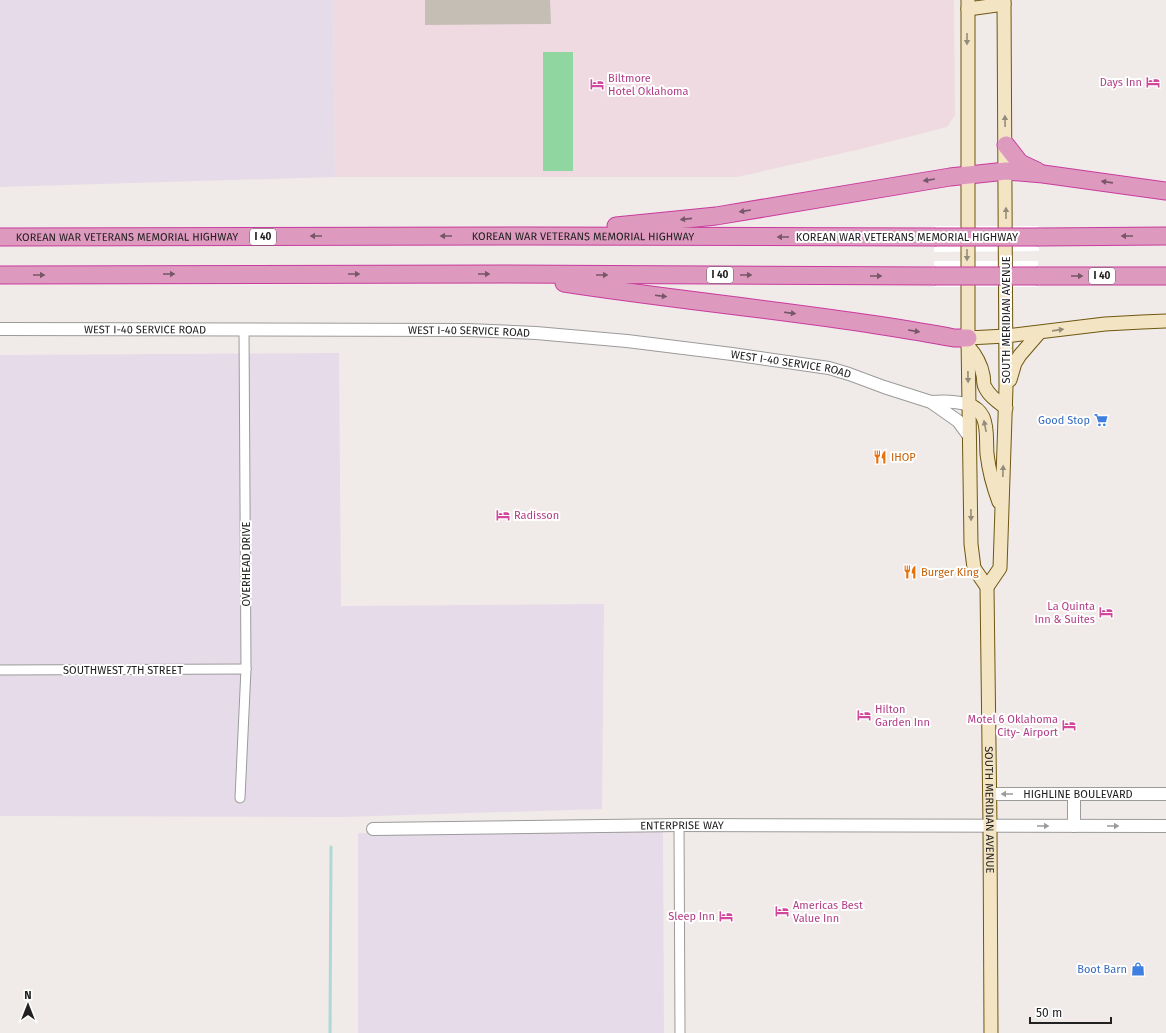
<svg xmlns="http://www.w3.org/2000/svg" width="1166" height="1033" font-family="'Fira Sans',sans-serif">
	<style>
		.commercial { fill: #eedae0 }
		.industrial { fill: #e6dbe8 }
		.construction { fill: #c4beb4 }
		.pitch { fill: #8fd6a1 }
		.pier { fill: #fff }
		.lines { fill: none; stroke-linecap: round; stroke-linejoin: round }
		.stream { stroke: #aed8d3; stroke-width: 3 }
		.minor-casing { stroke: #9b9b9b; stroke-width: 11 }
		.tertiary-casing { stroke: #9b9b9b; stroke-width: 14 }
		.secondary-casing { stroke: #6e5711; stroke-width: 15 }
		.motorway-casing { stroke: #c93b9e; stroke-width: 19 }
		.minor { stroke: #fff; stroke-width: 9 }
		.tertiary { stroke: #fff; stroke-width: 12 }
		.secondary { stroke: #f3e4c3; stroke-width: 13 }
		.motorway { stroke: #de99be; stroke-width: 17 }
		.motorway-bridge-casing { stroke: #c93b9e; stroke-width: 19; stroke-linecap: butt }
		.motorway-bridge { stroke: #de99be; stroke-width: 17 }
		.oneway { fill: #948c7a }
		.oneway2 { fill: #765768 }
		.oneway3 { fill: #9b9b9b }
		.labels { text-anchor: middle; dominant-baseline: central; stroke-width: 4; stroke-linejoin: round; paint-order: stroke }
		.shield { fill: #fff; stroke: #646464; stroke-width: 1 }
		.shield-label { font-size: 10px; font-weight: bold; fill: #212121 }
		.hotel-label { font-size: 11px; fill: #b23c85; stroke: #fff; text-anchor: start }
		.street-label { font-size: 11px; fill: #212121; stroke: #fff }
		.shop-label { font-size: 11px; fill: #366cbe; stroke: #fff; text-anchor: end }
		.food-label { font-size: 11px; fill: #c56008; stroke: #fff; text-anchor: start }
	</style>
	<rect width="100%" height="100%" fill="#f0ebe8"/>
	<path class="commercial" d="M 333,0 L 954,0 L 955,115 L 947,127 L 861,149 L 737,177 L 335,177 Z"/>
	<g class="industrial">
		<path d="M 0,0 L 333,0 L 335,177 L 0,187 Z"/>
		<path d="M 339,353 L 341,606 L 604,604 L 602,809 L 342,817 L 0,816 L 0,355 Z"/>
		<path d="M 663,832 L 664,1033 L 358,1033 L 358,833 Z"/>
	</g>
	<path class="construction" d="M 425,0 L 550,0 L 551,24 L 425,25 Z"/>
	<rect class="pitch" x="543" y="52" width="30" height="119"/>
	<g class="pier">
		<path d="M 934,226 L 1039,226 L 1039,251 L 934,252 Z"/>
		<rect x="934" y="261" width="104" height="26"/>
	</g>
	<g class="lines">
		<path class="stream" d="M 330,1033 L 331,847"/>
		<g class="minor-casing">
			<g id="minor">
				<path d="M 0,670 L 246,669"/>
				<path d="M 240,798 L 246,669 L 244,329"/>
				<path d="M 679,825 L 680,1033"/>
			</g>
		</g>
		<g class="tertiary-casing">
			<g id="tertiary">
				<path id="s1" d="M 0,329 L 468,330 L 536,333 L 627,341 L 732,354 L 829,368 L 849,374 L 884,387 L 931,402 L 958,421 L 969,436"/>
				<path d="M 931,402 C 944,401 956,401 969,405"/>
				<path id="s2" d="M 989,794 L 1166,794"/>
				<path d="M 1074,794 L 1074,826"/>
				<path id="s3" d="M 373,829 L 679,825 L 1166,826"/>
			</g>
		</g>
		<g class="secondary-casing">
			<g id="secondary">
				<path id="s4" d="M 968,0 L 968,338 L 971,544 L 974,568 L 987,587 L 990,826 L 991,1033"/>
				<path d="M 968,9 L 1004,4"/>
				<path d="M 968,338 L 1006,336 L 1105,324 L 1142,322 L 1166,321"/>
				<path d="M 968,346 C 975,354 981,364 983,375 C 984,379 983,384 985,387 C 989,396 998,402 1006,408"/>
				<path d="M 1010,380 L 1015,363 L 1020,355 L 1039,333"/>
				<path d="M 969,405 C 975,407 980,411 983,417 C 988,428 986,442 987,454 C 989,471 993,486 999,502"/>
				<path d="M 987,587 L 1000,568 L 1006,387 L 1004,0"/>
			</g>
		</g>
		<g class="motorway-casing">
			<g id="motorway">
				<path d="M 1006,145 L 1020,163 L 1037,171"/>
				<path d="M 616,226 L 716,216 L 950,177 L 1006,171 L 1043,174 L 1166,191"/>
				<path id="s5" d="M 0,237 L 527,236 L 934,237"/>
				<path d="M 1039,237 L 1166,236"/>
				<path d="M 0,275 L 507,274 L 934,276"/>
				<path d="M 1038,276 L 1166,276"/>
				<path d="M 564,283 C 668,299 773,309 877,325 C 903,329 928,333 954,338 L 968,338"/>
			</g>
		</g>
		<use href="#minor" class="minor"/>
		<use href="#tertiary" class="tertiary"/>
		<use href="#secondary" class="secondary"/>
		<use href="#motorway" class="motorway"/>
		<g class="motorway-bridge-casing">
			<g id="motorway-bridge">
				<path d="M 934,237 L 1039,237"/>
				<path d="M 934,276 L 1038,276"/>
			</g>
		</g>
		<use href="#motorway-bridge" class="motorway-bridge"/>
	</g>
	<defs><path id="oneway-solid" d="M-6-.8H1V-3.2L6.5 0L1 3.2V.8H-6Z"/></defs>
	<g class="oneway">
		<use href="#oneway-solid" transform="translate(967 39) rotate(90)"/>
		<use href="#oneway-solid" transform="translate(1005 121) rotate(-91)"/>
		<use href="#oneway-solid" transform="translate(1006 213) rotate(-90)"/>
		<use href="#oneway-solid" transform="translate(967 255) rotate(90)"/>
		<use href="#oneway-solid" transform="translate(1058 330) rotate(-8)"/>
		<use href="#oneway-solid" transform="translate(968 377) rotate(89)"/>
		<use href="#oneway-solid" transform="translate(985 426) rotate(-101)"/>
		<use href="#oneway-solid" transform="translate(1003 471) rotate(-88)"/>
		<use href="#oneway-solid" transform="translate(971 515) rotate(89)"/>
	</g>
	<g class="oneway2">
		<use href="#oneway-solid" transform="translate(929 180) rotate(171)"/>
		<use href="#oneway-solid" transform="translate(1107 182) rotate(-172)"/>
		<use href="#oneway-solid" transform="translate(745 211) rotate(171)"/>
		<use href="#oneway-solid" transform="translate(686 219) rotate(174)"/>
		<use href="#oneway-solid" transform="translate(316 236) rotate(180)"/>
		<use href="#oneway-solid" transform="translate(446 236) rotate(180)"/>
		<use href="#oneway-solid" transform="translate(1127 236) rotate(180)"/>
		<use href="#oneway-solid" transform="translate(783 237) rotate(-180)"/>
		<use href="#oneway-solid" transform="translate(169 274)"/>
		<use href="#oneway-solid" transform="translate(354 274)"/>
		<use href="#oneway-solid" transform="translate(484 274)"/>
		<use href="#oneway-solid" transform="translate(39 275)"/>
		<use href="#oneway-solid" transform="translate(602 275)"/>
		<use href="#oneway-solid" transform="translate(746 275)"/>
		<use href="#oneway-solid" transform="translate(876 276)"/>
		<use href="#oneway-solid" transform="translate(1077 276)"/>
		<use href="#oneway-solid" transform="translate(661 296) rotate(7)"/>
		<use href="#oneway-solid" transform="translate(790 313) rotate(7)"/>
		<use href="#oneway-solid" transform="translate(914 331) rotate(9)"/>
	</g>
	<g class="oneway3">
		<use href="#oneway-solid" transform="translate(1007 794) rotate(180)"/>
		<use href="#oneway-solid" transform="translate(1043 826)"/>
		<use href="#oneway-solid" transform="translate(1113 826)"/>
	</g>
	<defs>
		<g id="hotel-bare" transform="scale(1.08)"><path d="M-6-4.5h1.5V1H6V5H4.5V3h-9V5H-6ZM-4 0a1.8 1.8 0 1 1 3.6 0ZM.5 0V-2.5h3Q6-2.5 6 0Z" fill="#d1479c" stroke="#fff" stroke-width="2.5" paint-order="stroke"/></g>
		<g id="supermarket-bare" transform="scale(1.08)"><path d="M-6-5.5h2.5l.6 2H6L4.5 2H-2.5L-4.4-4H-6ZM-1.5 3.2a1.3 1.3 0 1 0 .1 0ZM3 3.2a1.3 1.3 0 1 0 .1 0Z" fill="#3f7fe0" stroke="#fff" stroke-width="2.5" paint-order="stroke"/></g>
		<g id="restaurant-bare" transform="scale(1.08)"><path d="M-5-6h1v4h1v-4h1v4h1v-4h1v5L-1.5 .5V6h-2V.5L-5-1ZM5-6V6H3V1.5H1.5Q1.5-4 5-6Z" fill="#e8710a" stroke="#fff" stroke-width="2.5" paint-order="stroke"/></g>
		<g id="shop-bare" transform="scale(1.08)"><path d="M-5-2.5h2.3a2.7 3.5 0 0 1 5.4 0H5L5.5 6h-11ZM-1.5-2.5h3a1.5 2.3 0 0 0-3 0Z" fill="#3f7fe0" stroke="#fff" stroke-width="2.5" paint-order="stroke"/></g>
	</defs>
	<g fill-rule="evenodd">
		<use href="#hotel-bare" x="1153" y="82"/>
		<use href="#hotel-bare" x="597" y="84"/>
		<use href="#supermarket-bare" x="1101" y="420"/>
		<use href="#restaurant-bare" x="880" y="457"/>
		<use href="#hotel-bare" x="503" y="515"/>
		<use href="#restaurant-bare" x="910" y="572"/>
		<use href="#hotel-bare" x="1106" y="612"/>
		<use href="#hotel-bare" x="864" y="715"/>
		<use href="#hotel-bare" x="1069" y="725"/>
		<use href="#hotel-bare" x="782" y="911"/>
		<use href="#hotel-bare" x="726" y="916"/>
		<use href="#shop-bare" x="1138" y="969"/>
	</g>
	<g class="labels">
		<g class="shield">
			<rect x="250" y="229" width="26" height="16" rx="3"/>
			<rect x="707" y="267" width="26" height="16" rx="3"/>
			<rect x="1089" y="268" width="26" height="16" rx="3"/>
		</g>
		<g class="shield-label">
			<text x="263" y="237">I 40</text>
			<text x="720" y="275">I 40</text>
			<text x="1102" y="276">I 40</text>
		</g>
		<g class="hotel-label">
			<text x="608" y="78">Biltmore<tspan x="608" dy="13">Hotel Oklahoma</tspan></text>
			<text x="1142" y="82" text-anchor="end">Days Inn</text>
			<text x="514" y="515">Radisson</text>
			<text x="1095" y="606" text-anchor="end">La Quinta<tspan x="1095" dy="13">Inn &amp; Suites</tspan></text>
			<text x="875" y="709">Hilton<tspan x="875" dy="13">Garden Inn</tspan></text>
			<text x="1058" y="719" text-anchor="end">Motel 6 Oklahoma<tspan x="1058" dy="13">City- Airport</tspan></text>
			<text x="793" y="905">Americas Best<tspan x="793" dy="13">Value Inn</tspan></text>
			<text x="715" y="916" text-anchor="end">Sleep Inn</text>
		</g>
		<g class="street-label">
			<text stroke="none"><textPath href="#s5" startOffset="583">KOREAN WAR VETERANS MEMORIAL HIGHWAY</textPath></text>
			<text stroke="none"><textPath href="#s5" startOffset="127">KOREAN WAR VETERANS MEMORIAL HIGHWAY</textPath></text>
			<text x="907" y="237">KOREAN WAR VETERANS MEMORIAL HIGHWAY</text>
			<text transform="translate(1006 320) rotate(-90)">SOUTH MERIDIAN AVENUE</text>
			<text stroke="none"><textPath href="#s1" startOffset="145">WEST I-40 SERVICE ROAD</textPath></text>
			<text stroke="none"><textPath href="#s1" startOffset="469">WEST I-40 SERVICE ROAD</textPath></text>
			<text stroke="none"><textPath href="#s1" startOffset="793">WEST I-40 SERVICE ROAD</textPath></text>
			<text transform="translate(246 564) rotate(-90)">OVERHEAD DRIVE</text>
			<text x="123" y="670">SOUTHWEST 7TH STREET</text>
			<text stroke="none"><textPath href="#s2" startOffset="89">HIGHLINE BOULEVARD</textPath></text>
			<text stroke="none"><textPath href="#s4" startOffset="814">SOUTH MERIDIAN AVENUE</textPath></text>
			<text stroke="none"><textPath href="#s3" startOffset="309">ENTERPRISE WAY</textPath></text>
		</g>
		<g class="shop-label">
			<text x="1090" y="420">Good Stop</text>
			<text x="1127" y="969">Boot Barn</text>
		</g>
		<g class="food-label">
			<text x="891" y="457">IHOP</text>
			<text x="921" y="572">Burger King</text>
		</g>
	</g>
	<g transform="translate(28 1005)" stroke="#ffffff" stroke-width="3" paint-order="stroke">
	<path d="M0-3L7 15L0 10L-7 15Z" fill="#212121"/>
	<text y="-6" font-size="11" font-weight="bold" text-anchor="middle" fill="#212121">N</text>
	</g>
	<path d="M1030 1017v6h81v-6" fill="none" stroke="#212121" stroke-width="2"/>
	<text x="1036" y="1017" font-size="12" fill="#212121" stroke="#ffffff" stroke-width="3" paint-order="stroke">50 m</text>
</svg>
